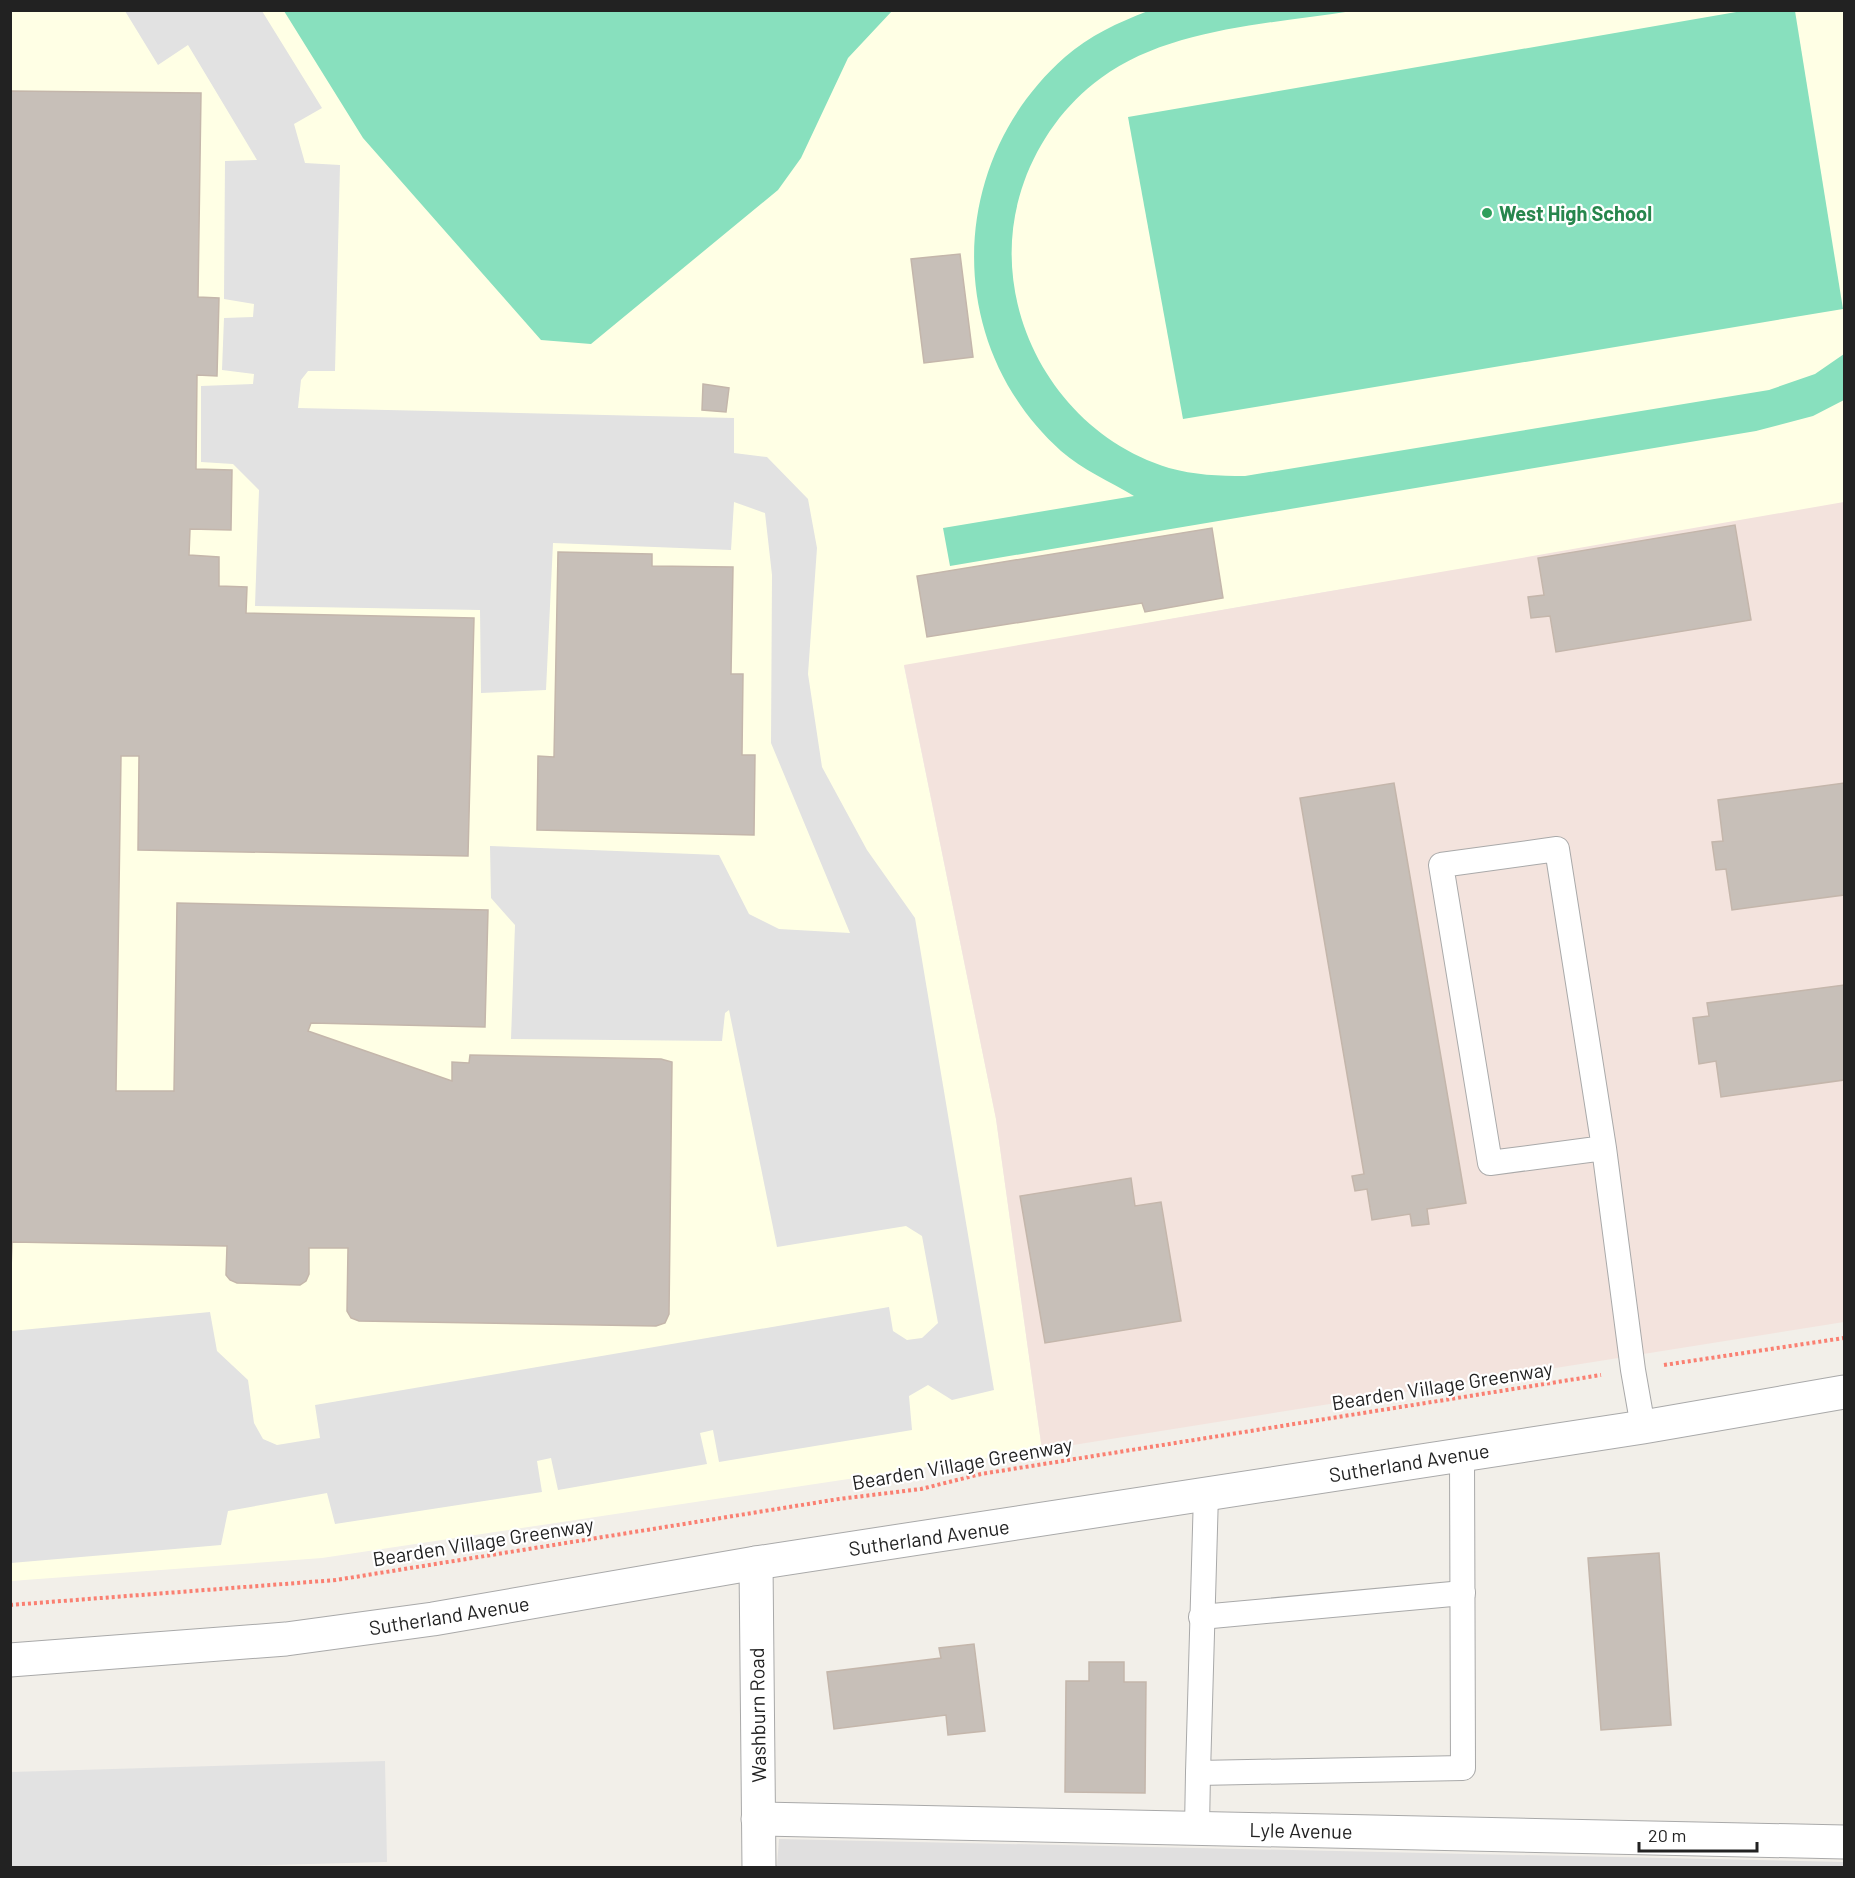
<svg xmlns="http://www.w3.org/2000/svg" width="1855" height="1878" font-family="Barlow,sans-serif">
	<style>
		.residential { fill: #e0dfdf }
		.education { fill: #ffffe5 }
		.military { fill: #f3e3dd }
		.pitch { fill: #88e0be }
		.parking { fill: #e2e2e2 }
		.building { fill: #c7bfb8; stroke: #c4b6ab; stroke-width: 1.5 }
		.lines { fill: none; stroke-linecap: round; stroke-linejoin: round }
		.service-casing { stroke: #a9a9a9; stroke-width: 26 }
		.minor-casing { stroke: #a9a9a9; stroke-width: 35 }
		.tertiary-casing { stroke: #a9a9a9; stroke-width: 35 }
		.path { stroke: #fa8072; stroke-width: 4; stroke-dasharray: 3 3; stroke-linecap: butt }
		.service { stroke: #fff; stroke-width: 24 }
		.minor { stroke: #fff; stroke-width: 33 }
		.tertiary { stroke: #fff; stroke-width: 33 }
		.leisure-dot { fill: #2e9e5b; stroke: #fff; stroke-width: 2 }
		.labels { text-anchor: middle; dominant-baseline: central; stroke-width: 4.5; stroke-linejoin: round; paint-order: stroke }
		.leisure-label { font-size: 20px; font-weight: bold; fill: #27864d; stroke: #fff; text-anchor: start }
		.street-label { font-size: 20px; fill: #222; stroke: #fff }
	</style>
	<rect width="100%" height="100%" fill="#f2efe9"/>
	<path class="residential" d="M 779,1839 L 1844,1862 L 1844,1868 L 715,1868 L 777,1865 Z"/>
	<path class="education" d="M 11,11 L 1844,11 L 1844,507 L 1325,592 L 904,666 L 996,1119 L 1042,1450 L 322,1558 L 11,1581 Z"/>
	<path class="military" d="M 1844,502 L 1844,1322 L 1042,1450 L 996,1119 L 904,665 Z"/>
	<g class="pitch">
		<path d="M 284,11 L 892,11 L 848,58 L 801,158 L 778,190 L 591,344 L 541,340 L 363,138 Z"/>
		<path d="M 1148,11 L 1352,11 C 1270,24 1169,28 1101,78 C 1065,104 1039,141 1024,182 C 982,299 1051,432 1169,468 C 1194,475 1219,476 1245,476 L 1769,390 L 1815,374 L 1844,354 L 1844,400 L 1813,416 L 1756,431 L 950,566 L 943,528 L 1134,496 C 1109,481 1083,470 1061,451 C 942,344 947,161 1065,57 C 1089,36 1119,22 1148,11 Z"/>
		<path d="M 1742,11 L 1795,11 L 1843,309 L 1183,419 L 1128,117 Z"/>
	</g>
	<g class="parking">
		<path d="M 125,11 L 262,11 L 322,108 L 294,124 L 305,163 L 340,165 L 335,371 L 308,371 L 301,380 L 298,408 L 734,418 L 734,453 L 767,457 L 808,499 L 817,548 L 808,674 L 822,767 L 867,850 L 915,918 L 994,1390 L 952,1400 L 928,1385 L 909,1396 L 912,1430 L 719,1462 L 713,1430 L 700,1433 L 707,1464 L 558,1490 L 551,1458 L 537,1461 L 542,1492 L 335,1524 L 327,1493 L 228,1511 L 221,1545 L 11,1563 L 11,1331 L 210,1312 L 217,1351 L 248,1380 L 254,1423 L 263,1439 L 277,1445 L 320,1438 L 315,1405 L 889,1307 L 893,1331 L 907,1340 L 922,1338 L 938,1323 L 922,1236 L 906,1226 L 777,1247 L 729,1010 L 725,1013 L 722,1041 L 511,1039 L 515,925 L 491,898 L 490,846 L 719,855 L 749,914 L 779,929 L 850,933 L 771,743 L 772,575 L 765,513 L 734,502 L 731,550 L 553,543 L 546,690 L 481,693 L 480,610 L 255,606 L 259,490 L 233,464 L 201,462 L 201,386 L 253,384 L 254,374 L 222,370 L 224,318 L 253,317 L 254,304 L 224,299 L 225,161 L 257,160 L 188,45 L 158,65 Z"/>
		<path d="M 385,1761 L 387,1862 L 190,1867 L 11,1867 L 11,1772 Z"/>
	</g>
	<g class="building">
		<path d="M 10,91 L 201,93 L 198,297 L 219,298 L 217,376 L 197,375 L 196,469 L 232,470 L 231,530 L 190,529 L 189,555 L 219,557 L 219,586 L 247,587 L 246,613 L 474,618 L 468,856 L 138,850 L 139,756 L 121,756 L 116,1091 L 174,1091 L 177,903 L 488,910 L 485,1027 L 311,1023 L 308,1031 L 452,1081 L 452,1062 L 469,1063 L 470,1055 L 661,1059 L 672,1062 L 669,1314 L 665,1323 L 656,1326 L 359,1321 L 351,1318 L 347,1311 L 348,1248 L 309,1248 L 309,1274 L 306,1281 L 300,1285 L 237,1283 L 230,1280 L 226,1275 L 227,1246 L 12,1242 L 10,1299 Z"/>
		<path d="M 960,254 L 973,357 L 924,363 L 911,259 Z"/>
		<path d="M 703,384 L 729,388 L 726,412 L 702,410 Z"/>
		<path d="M 1735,525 L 1751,620 L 1556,652 L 1550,616 L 1531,618 L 1528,597 L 1544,595 L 1538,558 Z"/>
		<path d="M 1212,528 L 1223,598 L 1145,612 L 1142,603 L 927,637 L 917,576 Z"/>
		<path d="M 558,552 L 652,554 L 652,566 L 733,567 L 731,674 L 743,674 L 742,755 L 755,755 L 754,835 L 537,830 L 538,756 L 554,757 Z"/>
		<path d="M 1394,783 L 1466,1203 L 1427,1209 L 1429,1224 L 1412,1226 L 1410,1214 L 1372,1220 L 1367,1189 L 1355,1191 L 1352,1176 L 1364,1174 L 1300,798 Z"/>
		<path d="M 1844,783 L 1844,895 L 1732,910 L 1726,869 L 1716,870 L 1712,842 L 1723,841 L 1718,800 Z"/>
		<path d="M 1844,985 L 1844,1080 L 1721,1097 L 1716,1061 L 1699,1064 L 1693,1018 L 1709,1016 L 1707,1003 Z"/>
		<path d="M 1131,1178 L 1135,1206 L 1161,1202 L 1181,1321 L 1045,1343 L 1020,1196 Z"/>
		<path d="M 1659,1553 L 1671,1725 L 1601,1730 L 1588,1558 Z"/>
		<path d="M 974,1644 L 985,1731 L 948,1735 L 946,1715 L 834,1729 L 827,1672 L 941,1658 L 939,1648 Z"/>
		<path d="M 1089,1662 L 1124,1662 L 1124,1682 L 1146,1682 L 1145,1793 L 1065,1792 L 1066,1681 L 1089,1681 Z"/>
	</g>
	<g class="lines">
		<g class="service-casing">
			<g id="service">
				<path d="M 1604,1148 L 1490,1163 L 1441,865 L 1557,849 L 1604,1148 L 1633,1370 L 1643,1427"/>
				<path d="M 1206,1494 L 1198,1773 L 1463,1768 L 1462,1454"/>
				<path d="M 1201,1617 L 1463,1593"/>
				<path d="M 1197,1828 L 1198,1773"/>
			</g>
		</g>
		<g class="minor-casing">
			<g id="minor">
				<path d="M 756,1563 L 759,1868"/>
				<path d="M 758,1819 L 1844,1842"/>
			</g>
		</g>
		<g class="tertiary-casing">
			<path id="tertiary" d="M 10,1660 L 286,1639 L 433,1619 L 756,1563 L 1643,1427 L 1844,1392"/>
		</g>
		<g class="path">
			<path d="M 1664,1365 L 1844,1338"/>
			<path d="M 10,1605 L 336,1580 L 839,1499 L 921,1489 L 981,1474 L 1601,1375"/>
		</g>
		<use href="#service" class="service"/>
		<use href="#minor" class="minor"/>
		<use href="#tertiary" class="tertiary"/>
	</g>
	<circle class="leisure-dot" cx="1487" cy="213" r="6"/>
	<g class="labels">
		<g class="leisure-label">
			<text x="1499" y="213">West High School</text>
		</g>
		<g class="street-label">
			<text transform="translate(1442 1385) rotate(-9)">Bearden Village Greenway</text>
			<text transform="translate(1409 1462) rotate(-9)">Sutherland Avenue</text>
			<text transform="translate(962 1463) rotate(-10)">Bearden Village Greenway</text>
			<text transform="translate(929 1537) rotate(-8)">Sutherland Avenue</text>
			<text transform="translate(483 1541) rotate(-9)">Bearden Village Greenway</text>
			<text transform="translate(449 1615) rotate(-9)">Sutherland Avenue</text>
			<text transform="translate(757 1715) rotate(-91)">Washburn Road</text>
			<text transform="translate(1301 1830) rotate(1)">Lyle Avenue</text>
		</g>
	</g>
	<rect width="1855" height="1878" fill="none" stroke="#222222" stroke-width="24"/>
	<path d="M1639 1842v9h118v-9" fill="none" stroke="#222222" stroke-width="3"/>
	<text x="1648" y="1842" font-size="18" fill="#222222" stroke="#ffffff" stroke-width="4.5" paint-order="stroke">20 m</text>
</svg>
